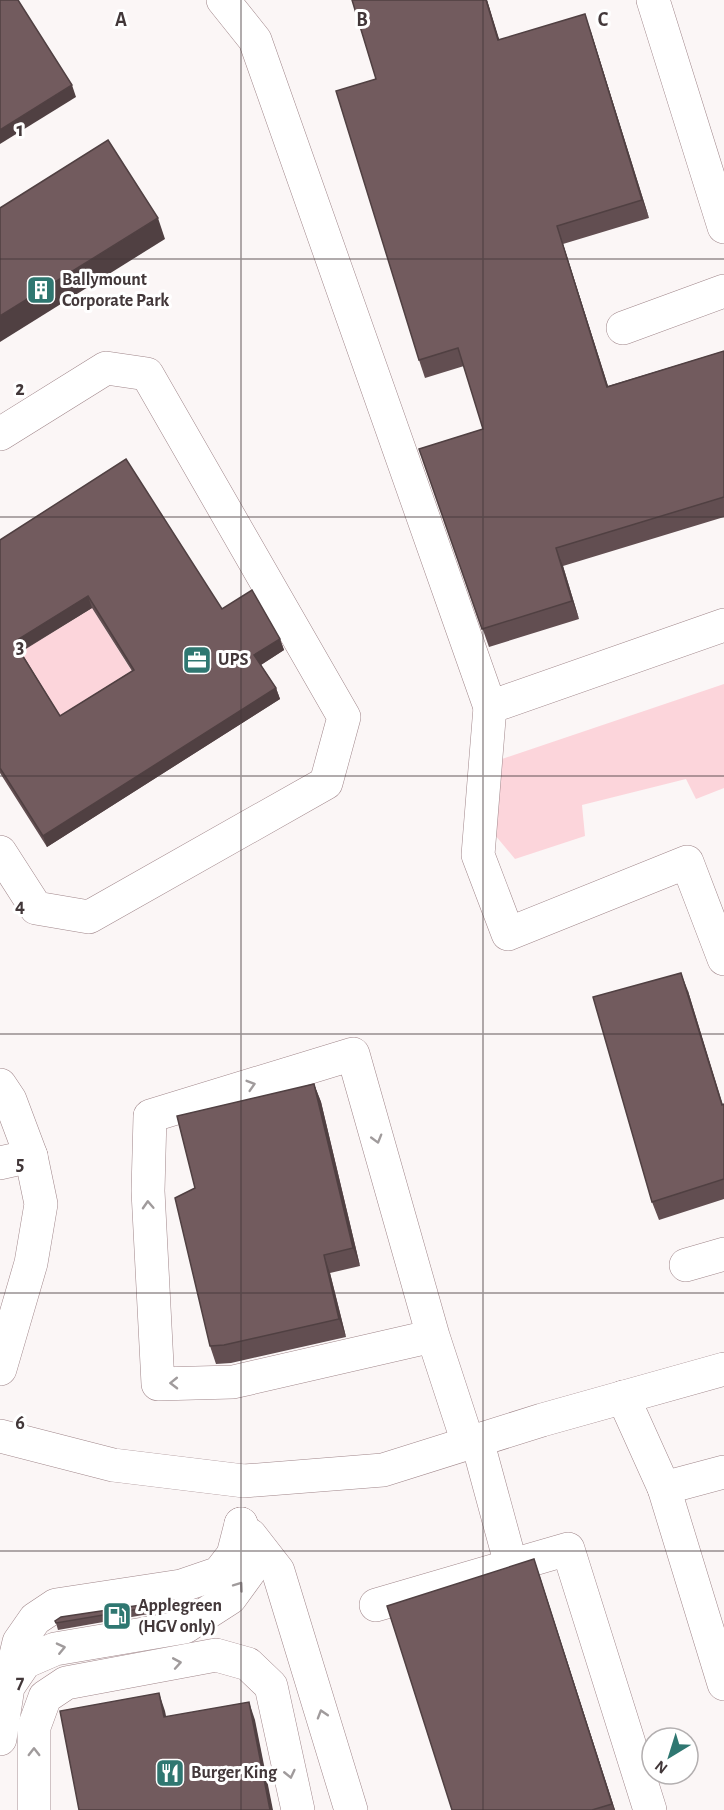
<svg xmlns="http://www.w3.org/2000/svg" width="724" height="1810" font-family="'Alegreya Sans',sans-serif">
	<style>
		.green { fill: #fcd5db }
		.lines { fill: none; stroke-linecap: round; stroke-linejoin: round }
		.minor-casing { stroke: #a0868a; stroke-width: 34 }
		.minor { stroke: #fff; stroke-width: 33 }
		.wall { fill: #624e51; fill-rule: evenodd }
		.shaded-wall { fill: #504042 }
		.building { fill: #725b5e; stroke: #504042; stroke-width: 1.5; fill-rule: evenodd }
		.oneway { stroke: #a09b9c }
		.grid { fill: none; stroke: #423739; stroke-width: 1.5; stroke-opacity: 0.55 }
		.labels { text-anchor: middle; dominant-baseline: central; stroke-width: 6; stroke-linejoin: round; paint-order: stroke }
		.poi-label { font-size: 18px; font-weight: bold; fill: #423739; stroke: #fff; text-anchor: start }
		.grid-label { font-size: 20px; text-anchor: middle; font-weight: bold; fill: #423739; stroke: #fff; stroke-width: 6; stroke-linejoin: round; paint-order: stroke }
	</style>
	<rect width="100%" height="100%" fill="#fbf6f6"/>
	<g class="green">
		<path d="M 92,608 L 138,681 L 64,727 L 19,653 Z"/>
		<path d="M 724,684 L 724,788 L 696,799 L 686,779 L 582,805 L 585,836 L 515,859 L 495,835 L 496,761 Z"/>
	</g>
	<g class="lines">
		<g class="minor-casing">
			<g id="minor">
				<path d="M 223,0 L 255,40 L 490,707 L 724,625"/>
				<path d="M 653,0 L 724,227"/>
				<path d="M 623,328 L 724,291"/>
				<path d="M 0,434 L 106,368 L 147,374 L 344,717 L 326,783 L 89,917 L 36,908 L 0,852"/>
				<path d="M 490,707 L 478,855 L 508,934 L 687,862 L 724,959"/>
				<path d="M 0,1085 L 10,1100 L 31,1156 L 41,1204 L 31,1263 L 0,1369"/>
				<path d="M 0,1163 L 31,1156"/>
				<path d="M 686,1265 L 724,1254"/>
				<path d="M 433,1336 L 353,1054 L 150,1116 L 148,1191 L 158,1384 L 233,1382 L 433,1336 L 468,1443"/>
				<path d="M 623,1397 L 664,1488 L 724,1684"/>
				<path d="M 0,1436 L 113,1465 L 244,1481 L 383,1470 L 542,1420 L 724,1369"/>
				<path d="M 477,1440 L 511,1565"/>
				<path d="M 664,1488 L 724,1472"/>
				<path d="M 250,1535 L 278,1571 L 351,1810"/>
				<path d="M 376,1605 L 568,1549 L 650,1810"/>
				<path d="M 10,1680 L 19,1642 L 35,1619 L 56,1605 L 181,1586 L 219,1573 L 233,1555 L 241,1524"/>
				<path d="M 0,1739 L 8,1687 L 25,1662 L 55,1649 L 185,1627 L 230,1598 L 254,1565 L 241,1524"/>
				<path d="M 34,1810 L 34,1727 L 45,1697 L 66,1683 L 216,1655 L 248,1664 L 271,1686 L 298,1810"/>
			</g>
		</g>
		<use href="#minor" class="minor"/>
	</g>
	<g class="wall">
		<path d="M 352,0 L 487,0 L 499,40 L 591,32 L 649,218 L 563,244 L 608,386 L 724,351 L 724,517 L 563,566 L 579,619 L 489,647 L 419,449 L 483,429 L 464,366 L 425,378 L 419,360 L 376,79 Z"/>
		<path d="M 0,540 L 222,609 L 280,639 L 284,650 L 261,665 L 276,688 L 280,699 L 47,847 L 0,773 ZM 92,608 L 132,671 L 60,716 L 21,652 Z"/>
		<path d="M 688,991 L 723,1105 L 724,1104 L 724,1199 L 659,1220 L 652,1202 Z"/>
		<path d="M 314,1084 L 321,1102 L 360,1266 L 330,1273 L 346,1337 L 231,1363 L 216,1364 L 210,1346 L 195,1188 Z"/>
		<path d="M 540,1577 L 615,1810 L 452,1810 Z"/>
		<path d="M 174,1600 L 177,1609 L 58,1630 L 56,1623 Z"/>
	</g>
	<g class="shaded-wall">
		<path d="M 486,0 L 487,0 L 505,58 L 498,40 Z"/>
		<path d="M 585,14 L 591,32 L 649,218 L 642,200 Z"/>
		<path d="M 72,85 L 76,97 L 0,144 L 0,130 Z"/>
		<path d="M 158,218 L 165,239 L 0,342 L 0,316 Z"/>
		<path d="M 557,226 L 563,244 L 614,405 L 607,387 Z"/>
		<path d="M 556,548 L 563,566 L 579,619 L 572,601 Z"/>
		<path d="M 88,596 L 92,608 L 18,653 L 14,642 Z"/>
		<path d="M 280,639 L 284,650 L 259,666 L 254,655 Z"/>
		<path d="M 276,688 L 280,699 L 47,847 L 43,836 Z"/>
		<path d="M 681,973 L 688,991 L 724,1110 Z"/>
		<path d="M 314,1084 L 321,1102 L 360,1266 L 353,1248 Z"/>
		<path d="M 324,1255 L 330,1273 L 346,1337 L 339,1319 Z"/>
		<path d="M 534,1559 L 540,1577 L 615,1810 L 614,1810 Z"/>
		<path d="M 159,1693 L 165,1711 L 170,1735 L 164,1717 Z"/>
		<path d="M 249,1702 L 255,1720 L 273,1810 L 270,1810 Z"/>
	</g>
	<g class="building">
		<path d="M 0,0 L 18,0 L 72,85 L 0,130 Z"/>
		<path d="M 352,0 L 486,0 L 498,40 L 585,14 L 642,200 L 557,226 L 607,387 L 724,351 L 724,497 L 556,548 L 572,601 L 482,629 L 419,449 L 483,429 L 458,348 L 419,360 L 336,91 L 376,79 Z"/>
		<path d="M 108,140 L 158,218 L 0,316 L 0,208 Z"/>
		<path d="M 126,459 L 222,609 L 252,590 L 280,639 L 254,655 L 276,688 L 43,836 L 0,768 L 0,540 ZM 88,596 L 134,670 L 60,716 L 14,642 Z"/>
		<path d="M 681,973 L 722,1105 L 724,1104 L 724,1179 L 652,1202 L 593,997 Z"/>
		<path d="M 314,1084 L 353,1248 L 324,1255 L 339,1319 L 224,1345 L 210,1346 L 175,1198 L 195,1188 L 177,1116 Z"/>
		<path d="M 534,1559 L 612,1804 L 592,1810 L 452,1810 L 387,1606 Z"/>
		<path d="M 174,1600 L 175,1603 L 56,1623 L 55,1621 L 61,1617 Z"/>
		<path d="M 159,1693 L 164,1717 L 249,1702 L 270,1810 L 79,1810 L 60,1711 Z"/>
	</g>
	<defs><path id="oneway-chevron" d="M-2-3.5L2.5 0L-2 3.5" fill="none" stroke-width="1.6" stroke-linecap="round" stroke-linejoin="round" transform="scale(1.5)"/></defs>
	<g class="oneway">
		<use href="#oneway-chevron" transform="translate(251 1085) rotate(-17)"/>
		<use href="#oneway-chevron" transform="translate(377 1139) rotate(74)"/>
		<use href="#oneway-chevron" transform="translate(148 1205) rotate(-93)"/>
		<use href="#oneway-chevron" transform="translate(174 1383) rotate(179)"/>
		<use href="#oneway-chevron" transform="translate(239 1586) rotate(-54)"/>
		<use href="#oneway-chevron" transform="translate(61 1648) rotate(-13)"/>
		<use href="#oneway-chevron" transform="translate(177 1663) rotate(-10)"/>
		<use href="#oneway-chevron" transform="translate(322 1714) rotate(-107)"/>
		<use href="#oneway-chevron" transform="translate(34 1752) rotate(-90)"/>
		<use href="#oneway-chevron" transform="translate(290 1774) rotate(77)"/>
	</g>
	<path class="grid" d="M 241,0 L 241,1810M 483,0 L 483,1810M 0,259 L 724,259M 0,517 L 724,517M 0,776 L 724,776M 0,1034 L 724,1034M 0,1293 L 724,1293M 0,1551 L 724,1551"/>
	<defs>
		<g id="building-square" transform="scale(1.5)"><rect x="-9" y="-9" width="18" height="18" rx="4" fill="#2f7771" stroke="#fff"/><path d="M-4-6H4V6H1V3H-1V6H-4ZM-2.5-4.3h1.7v1.8h-1.7ZM.8-4.3h1.7v1.8H.8ZM-2.5-1h1.7V.8h-1.7ZM.8-1h1.7V.8H.8Z" fill="#fff"/></g>
		<g id="office-square" transform="scale(1.5)"><rect x="-9" y="-9" width="18" height="18" rx="4" fill="#2f7771" stroke="#fff"/><path d="M-6-3h4V-5.5h4V-3h4V5H-6ZM-1-4.5V-3h2v-1.5ZM-6 0V1H6V0Z" fill="#fff"/></g>
		<g id="fuel-square" transform="scale(1.5)"><rect x="-9" y="-9" width="18" height="18" rx="4" fill="#2f7771" stroke="#fff"/><path d="M-5.5-6h7V0h2V4h1.3V-2.5L3-4.5l.8-.8L6-3V5H2.5V1h-1V6h-7ZM-4.2-4.7v3.2H.2V-4.7Z" fill="#fff"/></g>
		<g id="restaurant-square" transform="scale(1.5)"><rect x="-9" y="-9" width="18" height="18" rx="4" fill="#2f7771" stroke="#fff"/><path d="M-5-6h1v4h1v-4h1v4h1v-4h1v5L-1.5 .5V6h-2V.5L-5-1ZM5-6V6H3V1.5H1.5Q1.5-4 5-6Z" fill="#fff"/></g>
	</defs>
	<g fill-rule="evenodd">
		<use href="#building-square" x="41" y="290"/>
		<use href="#office-square" x="197" y="660"/>
		<use href="#fuel-square" x="117" y="1616"/>
		<use href="#restaurant-square" x="170" y="1773"/>
	</g>
	<g class="labels">
		<g class="poi-label">
			<text x="62" y="280">Ballymount<tspan x="62" dy="21">Corporate Park</tspan></text>
			<text x="218" y="660">UPS</text>
			<text x="138" y="1606">Applegreen<tspan x="138" dy="21">(HGV only)</tspan></text>
			<text x="191" y="1773">Burger King</text>
		</g>
	</g>
	<g class="grid-label">
		<text x="121" y="26">A</text>
		<text x="362" y="26">B</text>
		<text x="603" y="26">C</text>
		<text x="20" y="136">1</text>
		<text x="20" y="395">2</text>
		<text x="20" y="653">3</text>
		<text x="20" y="912">4</text>
		<text x="20" y="1170">5</text>
		<text x="20" y="1429">6</text>
		<text x="20" y="1688">7</text>
	</g>
	<g transform="translate(670 1756) rotate(218)"><circle r="28" fill="#ffffff" stroke="#b3afb0" stroke-width="1.5"/>
	<path d="M0-4.5L10 22L0 15L-10 22Z" fill="#2f7771"/>
	<text y="-9" font-size="16" font-weight="bold" text-anchor="middle" fill="#423739">N</text>
	</g>
</svg>
